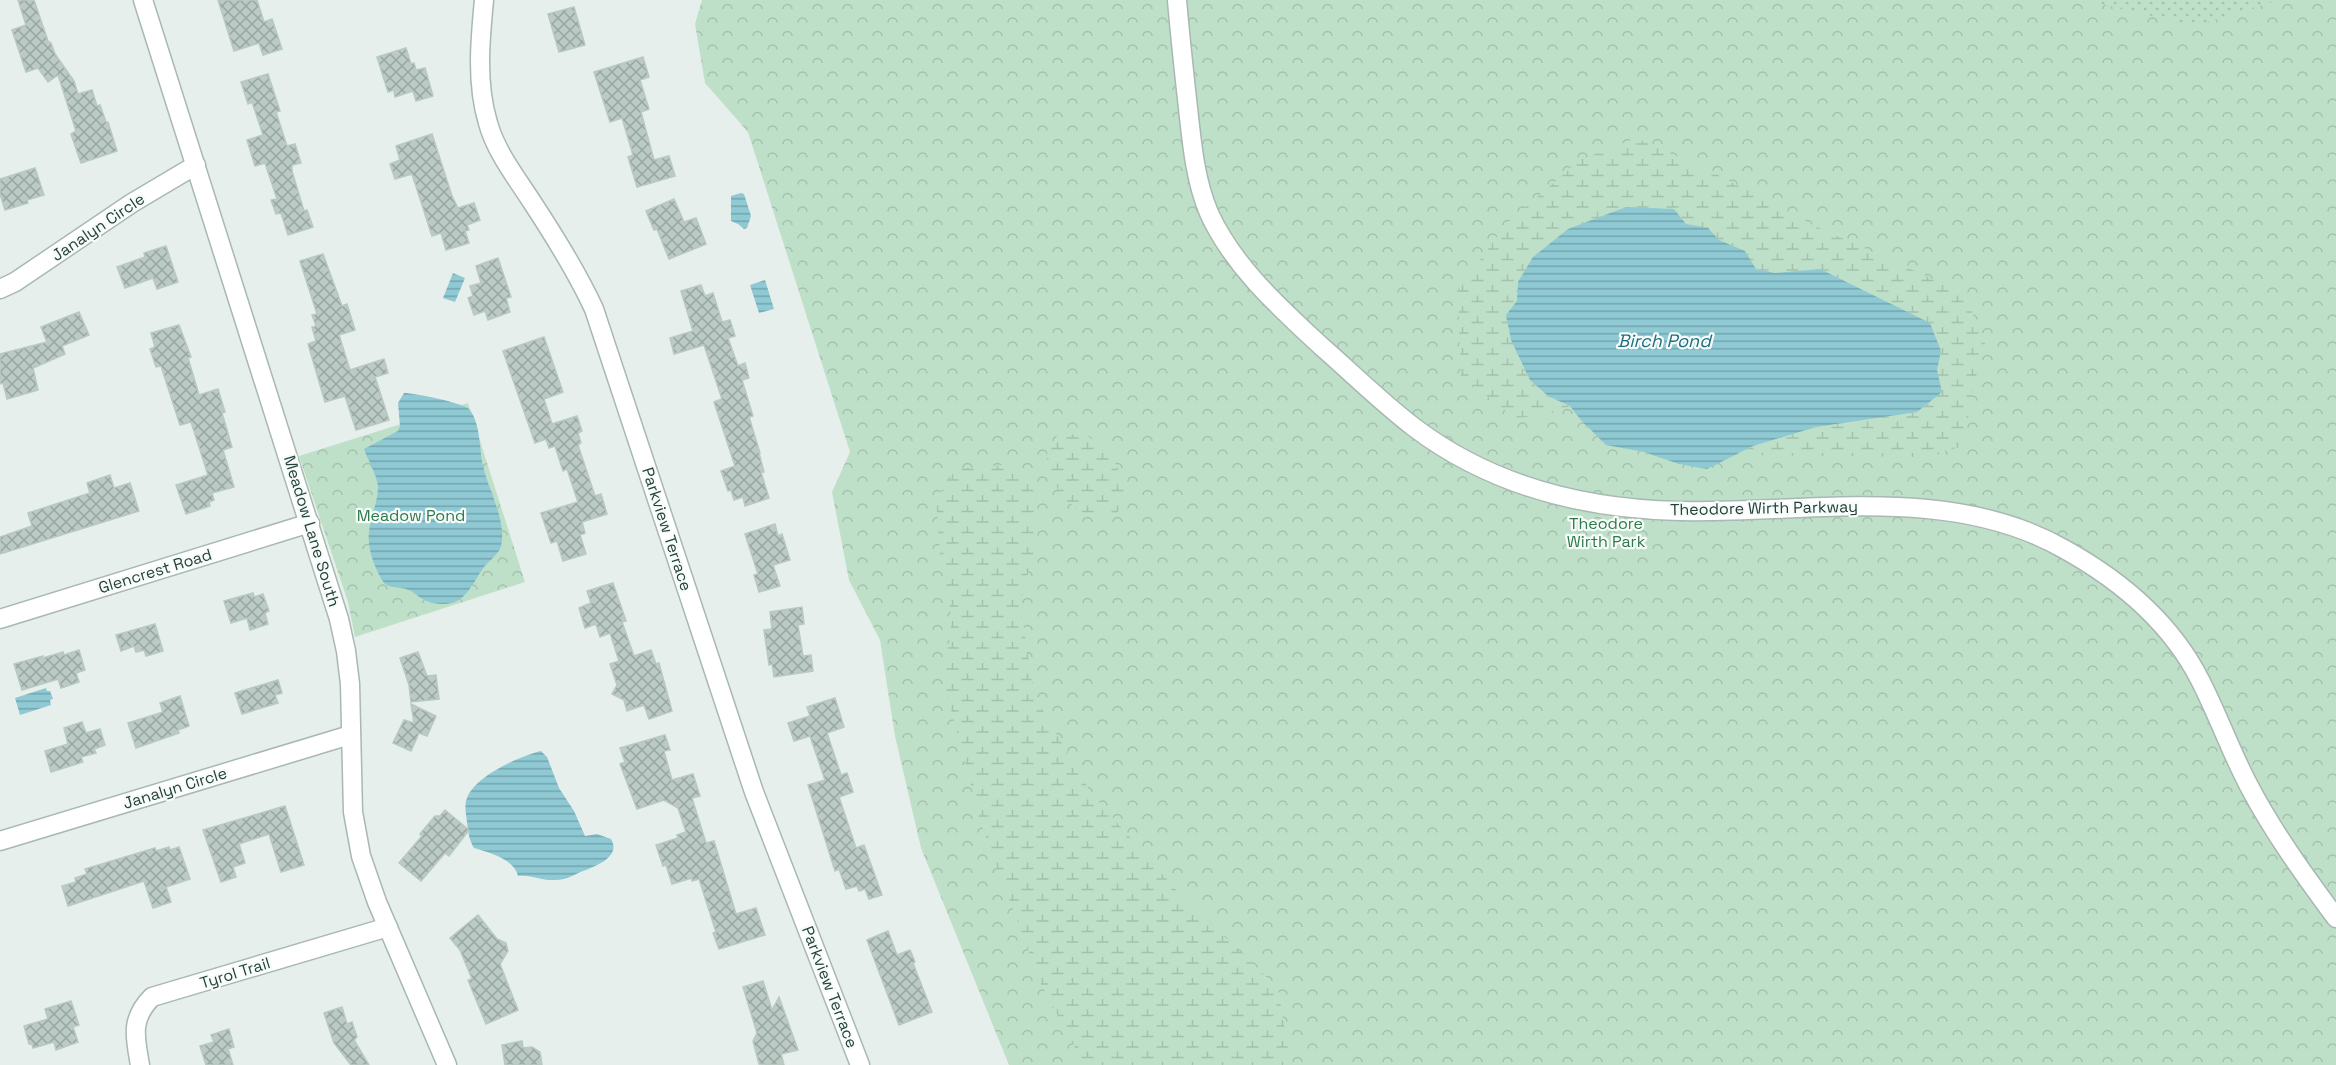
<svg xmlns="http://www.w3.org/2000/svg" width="2336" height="1065" font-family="'Space Grotesk',sans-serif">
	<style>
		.forest { fill: url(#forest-crowns) }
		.wetland { fill: url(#wetland-marsh) }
		.garden { fill: url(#garden-dots) }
		.water { fill: url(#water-rules) }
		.building { fill: url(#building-cross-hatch); stroke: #b8c9c2; stroke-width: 1.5 }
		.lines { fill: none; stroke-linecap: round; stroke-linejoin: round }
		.minor-casing { stroke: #a8b8b2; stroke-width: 21 }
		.tertiary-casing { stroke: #a8b8b2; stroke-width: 21 }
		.minor { stroke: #fff; stroke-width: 18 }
		.tertiary { stroke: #fff; stroke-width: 18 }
		.labels { text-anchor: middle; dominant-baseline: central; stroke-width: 4.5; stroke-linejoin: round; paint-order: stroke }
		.street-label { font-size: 16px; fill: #24423a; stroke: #f7fbf9 }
		.park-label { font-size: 16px; fill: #2d7a4b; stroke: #f7fbf9 }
		.water-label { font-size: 18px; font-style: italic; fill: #1c6f80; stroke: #f7fbf9 }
	</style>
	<defs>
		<pattern id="forest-crowns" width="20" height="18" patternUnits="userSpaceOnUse" patternTransform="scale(1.5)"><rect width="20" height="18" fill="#bfe0c8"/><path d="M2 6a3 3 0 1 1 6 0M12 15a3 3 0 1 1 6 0" fill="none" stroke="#a4c1ad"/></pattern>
		<pattern id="wetland-marsh" width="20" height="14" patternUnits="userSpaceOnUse" patternTransform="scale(1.5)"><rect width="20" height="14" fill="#bfe0c8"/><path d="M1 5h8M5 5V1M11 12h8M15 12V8" fill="none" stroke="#a4c1ad"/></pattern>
		<pattern id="garden-dots" width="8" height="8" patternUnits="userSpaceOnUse" patternTransform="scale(1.5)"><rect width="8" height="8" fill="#bfe0c8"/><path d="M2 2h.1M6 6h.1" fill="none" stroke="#a4c1ad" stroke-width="1.8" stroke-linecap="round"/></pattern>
		<pattern id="water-rules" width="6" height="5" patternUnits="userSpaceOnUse" patternTransform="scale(1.5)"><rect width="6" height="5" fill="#8ec9d4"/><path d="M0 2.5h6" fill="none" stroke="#74a5ad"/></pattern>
		<pattern id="building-cross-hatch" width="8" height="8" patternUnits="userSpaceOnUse" patternTransform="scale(1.5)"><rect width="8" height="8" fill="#bbcac4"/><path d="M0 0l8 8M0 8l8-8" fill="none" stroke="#98a6a0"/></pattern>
	</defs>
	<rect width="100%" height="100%" fill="#e6efeb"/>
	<g class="forest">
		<path d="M 702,0 L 2336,0 L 2336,1065 L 1009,1065 L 921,848 L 895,736 L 880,640 L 849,580 L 832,492 L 850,452 L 748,132 L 705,83 L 695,24 Z"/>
		<path d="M 468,403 L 525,582 L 355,637 L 348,602 L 299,456 Z"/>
	</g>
	<g class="wetland">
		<path d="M 1636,138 L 1718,175 L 1815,226 L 1964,293 L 1986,346 L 1973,385 L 1964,446 L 1920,457 L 1736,455 L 1753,446 L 1816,427 L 1917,412 L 1942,392 L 1937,370 L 1941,351 L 1930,323 L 1820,269 L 1775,273 L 1756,269 L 1745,251 L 1719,240 L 1708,228 L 1686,224 L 1674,209 L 1626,207 L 1550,246 L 1533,257 L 1518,282 L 1517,301 L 1506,315 C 1512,344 1522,381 1549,397 C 1555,401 1563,403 1570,406 L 1546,415 L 1515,418 L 1461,376 L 1458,291 L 1506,224 L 1580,160 Z"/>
		<path d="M 1084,433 L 1112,455 L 1129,496 L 1117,513 L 1088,516 L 1060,496 L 1046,456 L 1057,436 Z"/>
		<path d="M 1015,464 L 1037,496 L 1036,544 L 1020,603 L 1034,695 L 1091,793 L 1178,892 L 1278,988 L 1289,1057 L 1283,1065 L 1084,1065 L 1041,984 L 981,824 L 944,683 L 952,619 L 940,554 L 936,499 L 956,469 Z"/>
	</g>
	<path class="garden" d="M 2084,0 L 2279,0 L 2194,26 Z"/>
	<g class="water">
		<path d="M 741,193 L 744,194 L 751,216 L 747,228 L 744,229 L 738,224 L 731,221 L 731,196 Z"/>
		<path d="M 1626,207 L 1674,209 L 1686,224 L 1708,228 L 1719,240 L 1745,251 L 1756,269 L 1775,273 L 1820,269 L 1930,323 L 1941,351 L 1937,370 L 1942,392 L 1917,412 L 1816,427 L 1753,446 L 1707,469 L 1679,464 L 1644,452 L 1606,445 L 1580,419 L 1570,406 L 1548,396 L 1530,380 L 1511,340 L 1506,315 L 1517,301 L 1518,282 L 1533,257 L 1568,229 Z"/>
		<path d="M 453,273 L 465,278 L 455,302 L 443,298 Z"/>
		<path d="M 765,280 L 774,309 L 759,313 L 750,285 Z"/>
		<path d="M 404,393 C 415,393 463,403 469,409 C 481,423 479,449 483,466 C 488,489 507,521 501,546 C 499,554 489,561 484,567 C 472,583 466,605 442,604 C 431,604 423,600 414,593 C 403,584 389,592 382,580 C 374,566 367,548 369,532 C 370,517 378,503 378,487 C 377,474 368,461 364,449 L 398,431 L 400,426 L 398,403 Z"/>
		<path d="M 46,688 L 47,691 L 50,691 L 53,699 L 50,700 L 51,705 L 20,715 L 15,698 Z"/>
		<path d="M 541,751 L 547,757 L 559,788 L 574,811 L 585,836 L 597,834 L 611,839 C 621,856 598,865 586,870 C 574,874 568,880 555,880 C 542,881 531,874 518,876 C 514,859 490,853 474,848 C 469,840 468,831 467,822 C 466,813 464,806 467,798 C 475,776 520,756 541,751 Z"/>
	</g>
	<g class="building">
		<path d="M 18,0 L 34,0 L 48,41 L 51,43 L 55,54 L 74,81 L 78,94 L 92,90 L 97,106 L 100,105 L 106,122 L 108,122 L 117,151 L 81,163 L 71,134 L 76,131 L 58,75 L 48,82 L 38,68 L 26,72 L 12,30 L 26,25 Z"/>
		<path d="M 218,0 L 257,0 L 264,22 L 272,19 L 282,49 L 263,55 L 259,43 L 234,51 Z"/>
		<path d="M 574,7 L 585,45 L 559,52 L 548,14 Z"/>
		<path d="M 406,48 L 411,64 L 414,63 L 416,70 L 425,68 L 433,96 L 416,101 L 413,91 L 395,97 L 394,90 L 388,92 L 377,57 Z"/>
		<path d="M 643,57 L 649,77 L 640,80 L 649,109 L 641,112 L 654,160 L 669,156 L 675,176 L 637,187 L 628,157 L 633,155 L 622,118 L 610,122 L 594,72 Z"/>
		<path d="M 268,74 L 280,111 L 276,112 L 287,146 L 295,144 L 301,163 L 292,165 L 292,171 L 304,211 L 307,210 L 313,227 L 288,235 L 281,213 L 276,214 L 271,200 L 277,199 L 265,163 L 255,166 L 247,140 L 263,135 L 252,102 L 248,104 L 241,82 Z"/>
		<path d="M 432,134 L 452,196 L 458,208 L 474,203 L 480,220 L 467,225 L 469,230 L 465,231 L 469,243 L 446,250 L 441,233 L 432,236 L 412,174 L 395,179 L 390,164 L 400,160 L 396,146 Z"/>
		<path d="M 35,168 L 44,195 L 27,200 L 28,203 L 5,210 L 0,194 L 0,179 Z"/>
		<path d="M 674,199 L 684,222 L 696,218 L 706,244 L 669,259 L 657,229 L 654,230 L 646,211 Z"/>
		<path d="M 166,246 L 178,282 L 157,289 L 153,278 L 125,288 L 117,267 L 145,257 L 144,253 Z"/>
		<path d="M 323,254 L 342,306 L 347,304 L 355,330 L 339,335 L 350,370 L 384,359 L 388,373 L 375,377 L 389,420 L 356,430 L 345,396 L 325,402 L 308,344 L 316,341 L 312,327 L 316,326 L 312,315 L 317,314 L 300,261 Z"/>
		<path d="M 498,258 L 511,297 L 506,298 L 510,312 L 488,320 L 485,311 L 474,315 L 468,298 L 473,296 L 470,286 L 481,283 L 476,266 Z"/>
		<path d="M 701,285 L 705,296 L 713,293 L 722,322 L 730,320 L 735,336 L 728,338 L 738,366 L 745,363 L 749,378 L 742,380 L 753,416 L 749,417 L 760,453 L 759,453 L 764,472 L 761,472 L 769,498 L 745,506 L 743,497 L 734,500 L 731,490 L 728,491 L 721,471 L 735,466 L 714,402 L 722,399 L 704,345 L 674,354 L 670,338 L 693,331 L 681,291 Z"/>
		<path d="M 79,312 L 89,335 L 62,346 L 65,354 L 33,368 L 38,390 L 7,399 L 3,383 L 0,384 L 0,354 L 47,342 L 41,327 Z"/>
		<path d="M 179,325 L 191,357 L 188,358 L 199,395 L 218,389 L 225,412 L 222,413 L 232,447 L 223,450 L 234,487 L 212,493 L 214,500 L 209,502 L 210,506 L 186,514 L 176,485 L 208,475 L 191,422 L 180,425 L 161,366 L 156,367 L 150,349 L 155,347 L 151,333 Z"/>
		<path d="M 544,337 L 563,392 L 544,399 L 552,424 L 577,416 L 582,431 L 578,433 L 581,443 L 578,445 L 595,496 L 601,494 L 607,514 L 582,522 L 585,533 L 580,535 L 586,554 L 563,561 L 557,541 L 551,543 L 541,513 L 578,502 L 567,469 L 563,471 L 555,446 L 549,448 L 546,439 L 535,443 L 503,351 Z"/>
		<path d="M 110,475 L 114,488 L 130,483 L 139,511 L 0,554 L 0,537 L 32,526 L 28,513 L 90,493 L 87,483 Z"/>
		<path d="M 775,524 L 778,536 L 782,534 L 790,560 L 773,565 L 780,586 L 759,592 L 754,575 L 758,574 L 745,534 Z"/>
		<path d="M 613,583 L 626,621 L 622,622 L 634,656 L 651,650 L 656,664 L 659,663 L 672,711 L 649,719 L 644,705 L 627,711 L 624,700 L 612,694 L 617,685 L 610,664 L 619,661 L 610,633 L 600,637 L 596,624 L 585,628 L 579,608 L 591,603 L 587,591 Z"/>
		<path d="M 253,593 L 254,597 L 263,594 L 269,611 L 265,613 L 268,624 L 250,630 L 247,618 L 231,623 L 224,601 Z"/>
		<path d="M 802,607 L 804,624 L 798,625 L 803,656 L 811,655 L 813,671 L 774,677 L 772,664 L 769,665 L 764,630 L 772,629 L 770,612 Z"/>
		<path d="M 155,624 L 163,651 L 146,656 L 144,650 L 136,652 L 134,646 L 121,651 L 116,635 Z"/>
		<path d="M 79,650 L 85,670 L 76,673 L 79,682 L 61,688 L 58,679 L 22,690 L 14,664 L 43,656 L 43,658 L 63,652 L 64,655 Z"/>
		<path d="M 418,652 L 427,676 L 436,675 L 439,699 L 411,702 L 409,685 L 400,658 Z"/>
		<path d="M 278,680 L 282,693 L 275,695 L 278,703 L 242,714 L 235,693 Z"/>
		<path d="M 180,696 L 189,726 L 178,730 L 179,733 L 136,748 L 128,723 L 163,712 L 160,703 Z"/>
		<path d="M 835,698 L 844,727 L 827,733 L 841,775 L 847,773 L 853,792 L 839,797 L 856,848 L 864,845 L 882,895 L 869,899 L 865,889 L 859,891 L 857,886 L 846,889 L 839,869 L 835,871 L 808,785 L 825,780 L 810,736 L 794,741 L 788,723 L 810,716 L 807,707 Z"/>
		<path d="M 411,704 L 436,716 L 427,736 L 419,733 L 411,751 L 393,743 L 404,720 L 414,723 Z"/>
		<path d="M 82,722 L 86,733 L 100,729 L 105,745 L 94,749 L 96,753 L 81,757 L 83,762 L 51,772 L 45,751 L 68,744 L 64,728 Z"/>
		<path d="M 665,735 L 670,750 L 664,751 L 672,780 L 693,774 L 700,796 L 692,798 L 706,843 L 714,841 L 736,914 L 756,908 L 765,935 L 719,949 L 713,933 L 716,932 L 699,879 L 692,881 L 692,878 L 672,884 L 666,865 L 663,866 L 656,845 L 678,838 L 677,835 L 686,832 L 678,808 L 664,800 L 637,809 L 620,764 L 625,762 L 620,748 Z"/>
		<path d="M 285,806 L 304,865 L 281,872 L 269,834 L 239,844 L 245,863 L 233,867 L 236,877 L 221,882 L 203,830 Z"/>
		<path d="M 445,810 L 469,830 L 449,856 L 445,853 L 421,881 L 399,863 L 422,836 L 420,834 L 435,816 L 440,816 Z"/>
		<path d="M 169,847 L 170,850 L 179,847 L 190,879 L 166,887 L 171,902 L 153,908 L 144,881 L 68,906 L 62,886 L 76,882 L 75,878 L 87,874 L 85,869 L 155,848 L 156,851 Z"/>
		<path d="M 478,915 L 497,939 L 506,943 L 508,951 L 500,964 L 518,1010 L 486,1024 L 468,980 L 472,979 L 460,950 L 450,938 Z"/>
		<path d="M 888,931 L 897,955 L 910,950 L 915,962 L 913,963 L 932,1012 L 899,1025 L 867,940 Z"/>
		<path d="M 763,981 L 772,1010 L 779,997 L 798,1050 L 781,1054 L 784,1065 L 759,1064 L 753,1041 L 757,1033 L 743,987 Z"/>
		<path d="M 71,1001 L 79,1025 L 73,1027 L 78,1042 L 56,1050 L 54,1042 L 33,1048 L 32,1044 L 29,1044 L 24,1026 L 48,1019 L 45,1009 Z"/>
		<path d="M 342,1007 L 347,1024 L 352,1022 L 357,1037 L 354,1040 L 369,1065 L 351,1065 L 334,1043 L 324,1013 Z"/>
		<path d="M 229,1029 L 234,1047 L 228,1049 L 233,1065 L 206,1065 L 200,1046 L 214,1042 L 211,1035 Z"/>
		<path d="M 522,1041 L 523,1048 L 532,1047 L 540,1052 L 542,1065 L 505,1065 L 502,1045 Z"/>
	</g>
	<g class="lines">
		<g class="minor-casing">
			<g id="minor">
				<path d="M 143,0 L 339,619 L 346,651 L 350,684 L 353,812 L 361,856 L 377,902 L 447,1065"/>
				<path d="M 484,0 C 480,41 476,83 488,123 C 496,152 516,177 532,202 C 555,237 577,272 594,309 L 754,792 L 860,1065"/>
				<path d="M 0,289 L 15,282 L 132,203 L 196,165"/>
				<path d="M 0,619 L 310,523"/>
				<path d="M 0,841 L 350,735"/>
				<path d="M 140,1065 C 135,1037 130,1019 152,997 L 388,927"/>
			</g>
		</g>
		<g class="tertiary-casing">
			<path id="tertiary" d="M 1177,0 C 1180,36 1184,72 1188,108 C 1192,144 1195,180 1209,213 C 1233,266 1279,307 1321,346 C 1352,373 1382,403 1415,428 C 1492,486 1586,509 1680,511 C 1808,514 1948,483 2064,549 C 2120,580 2171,623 2200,680 C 2218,715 2231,752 2249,786 C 2273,832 2305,876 2336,918"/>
		</g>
		<use href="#minor" class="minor"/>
		<use href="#tertiary" class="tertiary"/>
	</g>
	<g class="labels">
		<g class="street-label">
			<text transform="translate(98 227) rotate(-34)">Janalyn Circle</text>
			<text transform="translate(1764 508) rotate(-1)">Theodore Wirth Parkway</text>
			<text transform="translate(667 529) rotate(72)">Parkview Terrace</text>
			<text transform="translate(312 531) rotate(73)">Meadow Lane South</text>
			<text transform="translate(155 571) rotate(-17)">Glencrest Road</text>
			<text transform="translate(175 788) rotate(-17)">Janalyn Circle</text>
			<text transform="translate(235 973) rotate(-17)">Tyrol Trail</text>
			<text transform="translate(830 987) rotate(69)">Parkview Terrace</text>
		</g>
		<g class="park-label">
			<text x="411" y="515">Meadow Pond</text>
			<text x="1606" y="523">Theodore<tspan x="1606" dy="18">Wirth Park</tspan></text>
		</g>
		<g class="water-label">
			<text x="1664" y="340">Birch Pond</text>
		</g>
	</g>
</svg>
